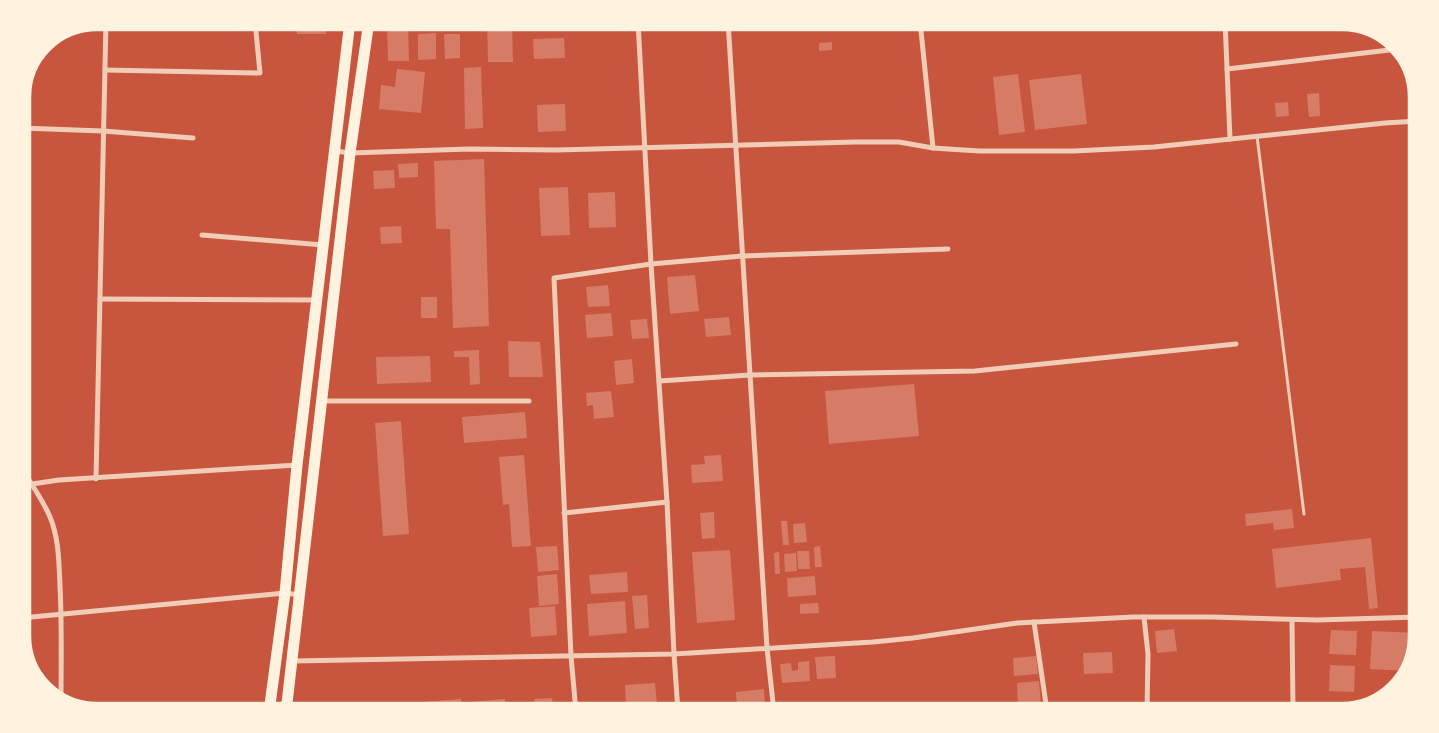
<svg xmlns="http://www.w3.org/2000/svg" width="1439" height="733" viewBox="0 0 1439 733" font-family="'Fira Sans',sans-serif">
  <rect width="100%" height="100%" fill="#c8553d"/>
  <!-- building -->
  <g fill="#d67c66">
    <polygon points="296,21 325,21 326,34 297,34"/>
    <polygon points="387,21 408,21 409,61 388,61"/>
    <polygon points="487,21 512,21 513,62 488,62"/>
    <polygon points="436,33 436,59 418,60 418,34"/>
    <polygon points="444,34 460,34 460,58 445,59"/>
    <polygon points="564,38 565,58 534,59 533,39"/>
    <polygon points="832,42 832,50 819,51 819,43"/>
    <polygon points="481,67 483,128 465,129 464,68"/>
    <polygon points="397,69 425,72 421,113 379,109 381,85 395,87"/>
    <polygon points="1018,74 1025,132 999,135 993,77"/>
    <polygon points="1081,74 1087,124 1035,130 1029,80"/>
    <polygon points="1319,93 1320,116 1309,117 1307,94"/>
    <polygon points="1288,102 1289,116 1276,117 1275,103"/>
    <polygon points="565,104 566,131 538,132 537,105"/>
    <polygon points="484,159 489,326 453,328 450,229 436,229 434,161"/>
    <polygon points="418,163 418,177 399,178 398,164"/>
    <polygon points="394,170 395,188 374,189 373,171"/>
    <polygon points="568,187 570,235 541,236 539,188"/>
    <polygon points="615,192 616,227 589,228 588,193"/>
    <polygon points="401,226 402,243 381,244 380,227"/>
    <polygon points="695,275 699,311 670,314 667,277"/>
    <polygon points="608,285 610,306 588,307 586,287"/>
    <rect x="421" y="297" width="16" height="21"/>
    <polygon points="611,313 613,336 587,338 585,315"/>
    <polygon points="729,317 731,335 706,337 704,319"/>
    <polygon points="647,319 649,338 632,339 630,320"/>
    <polygon points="508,341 540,342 543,377 509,377"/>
    <polygon points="479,350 480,384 470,385 469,357 454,357 454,351"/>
    <polygon points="430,356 431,382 377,384 376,357"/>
    <polygon points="632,359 634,383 616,385 614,361"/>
    <polygon points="914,384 919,436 829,444 825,391"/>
    <polygon points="611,391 614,417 594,419 593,405 587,406 586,393"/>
    <polygon points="525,412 527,438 464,443 462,417"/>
    <polygon points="401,421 409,534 383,536 375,423"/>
    <polygon points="524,455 531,546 512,547 509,504 503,505 499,457"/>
    <polygon points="721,455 723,481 692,483 691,465 705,464 704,456"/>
    <polygon points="1292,509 1294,528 1274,530 1273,523 1246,526 1245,514"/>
    <polygon points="714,512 715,538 702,539 700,513"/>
    <polygon points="781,521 787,521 789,545 783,545"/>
    <polygon points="805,523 807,542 794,543 793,524"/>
    <polygon points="1371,538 1378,608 1369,609 1365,567 1340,569 1341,580 1276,588 1272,549"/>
    <polygon points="557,546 559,570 538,572 536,547"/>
    <polygon points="820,546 822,567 815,567 814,547"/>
    <polygon points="730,550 735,620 697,623 692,552"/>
    <polygon points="797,551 809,551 810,569 798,569"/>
    <polygon points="779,552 780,574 775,574 774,553"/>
    <polygon points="796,553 797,571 785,572 784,554"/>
    <polygon points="627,572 628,592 591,594 589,575"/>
    <polygon points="557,574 559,604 539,606 537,576"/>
    <polygon points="815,576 816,595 788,597 787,578"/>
    <polygon points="647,595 649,628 635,629 632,596"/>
    <polygon points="625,601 627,633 589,636 587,604"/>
    <polygon points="818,603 819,613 800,614 800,604"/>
    <polygon points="555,606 557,635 531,637 529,608"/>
    <polygon points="1174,629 1177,651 1157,653 1155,631"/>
    <polygon points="1331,630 1357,631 1356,655 1329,654"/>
    <polygon points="1372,631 1418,633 1409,671 1370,669"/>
    <polygon points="1112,652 1113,673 1084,674 1083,653"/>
    <polygon points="835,656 836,678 817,679 815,657"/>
    <polygon points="1036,656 1038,674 1014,676 1013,658"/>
    <polygon points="809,661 810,681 782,683 780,664 791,663 792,671 798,670 798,662"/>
    <polygon points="1330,665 1355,666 1354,692 1329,691"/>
    <polygon points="1039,681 1041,705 1018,707 1017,683"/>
    <polygon points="655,683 657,703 626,705 625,685"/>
    <polygon points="764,689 765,708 737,710 736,692"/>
    <polygon points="552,698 554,712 535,712 534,699"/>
    <polygon points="461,699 462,712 425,712 424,702"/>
    <polygon points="505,699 506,712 469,712 469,702"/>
  </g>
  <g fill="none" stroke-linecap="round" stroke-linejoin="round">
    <!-- service -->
    <polyline stroke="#f1ccb7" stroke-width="3" points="1257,136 1304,514"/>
    <!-- minor -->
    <g stroke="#f1ccb7" stroke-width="5">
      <polyline points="638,21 651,264 667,502 674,654 678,712"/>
      <polyline points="728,21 767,648 774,712"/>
      <polyline points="920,21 933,148"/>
      <polyline points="1225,21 1230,139"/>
      <polyline points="1227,69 1398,49"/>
      <polyline points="105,70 260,73 255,21"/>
      <polyline points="21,128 103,131 193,138"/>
      <polyline points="336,151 350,153 469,149 557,150 855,142 899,142 933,148 979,151 1074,151 1154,147 1385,123 1418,121"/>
      <polyline points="202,235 323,245"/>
      <polyline points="100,299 316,300"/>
      <polyline points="659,381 750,375 975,371 1236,344"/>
      <polyline points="322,401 529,401"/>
      <path d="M21,467c10,17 22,33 29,50 9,21 9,47 10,69 2,39 1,77 1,116"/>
      <polyline points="96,479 106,21"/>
      <polyline points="32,484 59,480 297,465"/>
      <polyline points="564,513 667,502"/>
      <polyline points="1144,617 1148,654 1147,712"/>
      <polyline points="21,618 285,593 300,595"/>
      <polyline points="1292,620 1293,712"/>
      <polyline points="1034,622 1047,711"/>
      <polyline points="293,661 674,654 873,642 913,638 1017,623 1133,617 1212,617 1317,620 1418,617"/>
      <polyline points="1046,709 1356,708"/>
      <polyline points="576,712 571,656 554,278 651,264 742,256 948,249"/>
    </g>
    <!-- trunk -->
    <g stroke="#fff3e0" stroke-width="11">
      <polyline points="269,712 285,593 297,465 350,21"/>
      <polyline points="286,712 350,153 369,21"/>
    </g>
  </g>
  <!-- crop -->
  <path d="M0 0H1439V733H0ZM97 30H1342A67 67 0 0 1 1409 97V636A67 67 0 0 1 1342 703H97A67 67 0 0 1 30 636V97A67 67 0 0 1 97 30Z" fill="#fff3e0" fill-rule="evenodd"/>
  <path fill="none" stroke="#fff3e0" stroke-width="2.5" d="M97 30H1342A67 67 0 0 1 1409 97V636A67 67 0 0 1 1342 703H97A67 67 0 0 1 30 636V97A67 67 0 0 1 97 30Z"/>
</svg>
